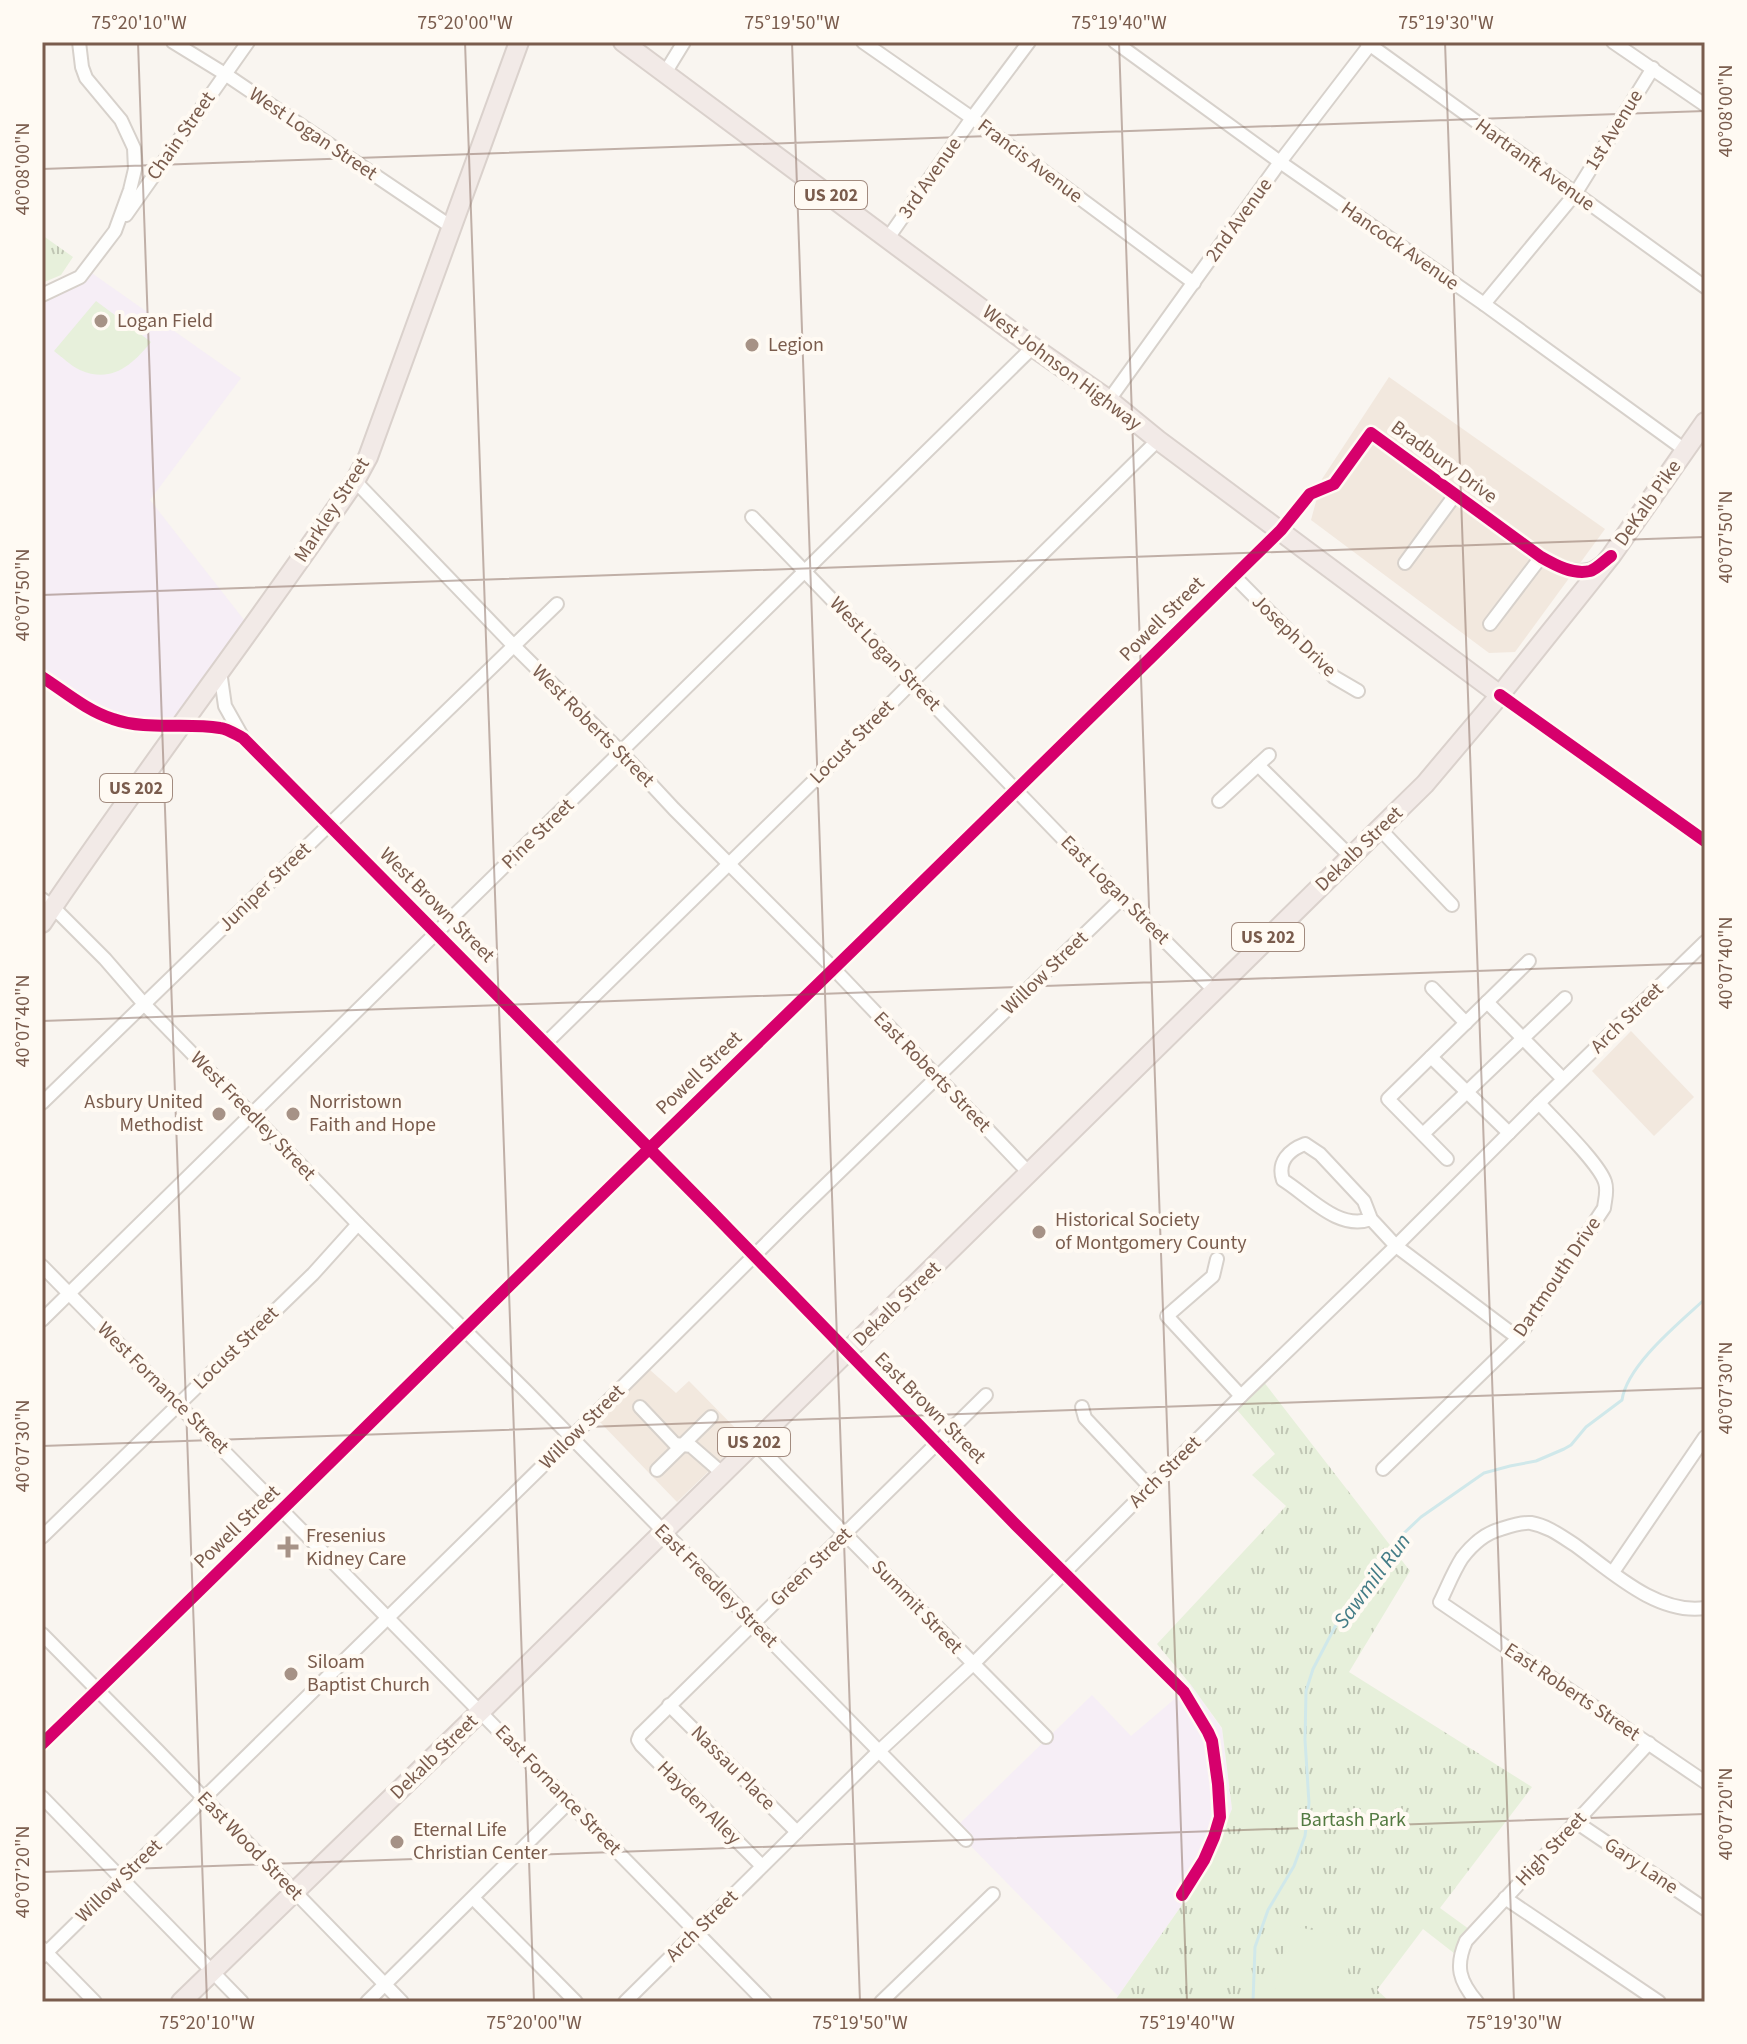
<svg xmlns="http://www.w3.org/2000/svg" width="1747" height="2044" viewBox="0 0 1747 2044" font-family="'Source Sans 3',sans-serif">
  <defs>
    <pattern id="park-tufts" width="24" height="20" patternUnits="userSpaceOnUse" patternTransform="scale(2)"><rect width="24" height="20" fill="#e7f0db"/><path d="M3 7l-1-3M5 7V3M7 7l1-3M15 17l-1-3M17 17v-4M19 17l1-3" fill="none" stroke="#c0c6b4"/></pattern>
  </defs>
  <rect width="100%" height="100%" fill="#f9f5f0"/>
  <!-- residential -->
  <g fill="#f2e8de">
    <polygon points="1389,377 1605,529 1515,652 1489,653 1311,520 1322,479"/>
    <polygon points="1631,1031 1694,1097 1654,1136 1592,1071"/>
    <polygon points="650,1370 676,1393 689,1381 744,1437 677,1502 599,1421"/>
  </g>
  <!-- education -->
  <g fill="#f6eef6">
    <polygon points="86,269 241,378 150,500 252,630 179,727 115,720 42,677 42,295"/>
    <polygon points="1191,1685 1222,1729 1232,1809 1205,1872 1118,1996 954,1829 1092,1695 1131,1736"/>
  </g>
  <!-- park -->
  <g fill="url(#park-tufts)">
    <polygon points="42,235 73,257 61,275 42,283"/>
    <polygon points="1260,1377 1410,1571 1349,1672 1532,1787 1440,1908 1473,1932 1459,1957 1423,1929 1377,1990 1390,2002 1114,2002 1205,1872 1232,1809 1222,1728 1191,1685 1157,1644 1286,1506 1252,1475 1275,1454 1232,1404"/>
  </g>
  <!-- pitch -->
  <g fill="#e7f0db">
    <path d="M96,301l55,41c-19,23 -39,42 -71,28 -9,-4 -18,-13 -26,-19z"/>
    <polygon points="1289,1925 1355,1939 1341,2002 1272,2002"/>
  </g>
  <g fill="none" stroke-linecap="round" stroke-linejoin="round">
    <!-- stream -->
    <path stroke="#d0e8ea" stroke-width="3" d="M1253,2002l2,-55 13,-37 26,-44 11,-30 4,-33 -4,-63 1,-49 7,-22 25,-48 24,-33 18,-20 22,-33 19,-18 63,-44 26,-7 26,-5 28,-12 7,-4 15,-18 36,-27c5,-35 57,-77 83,-101"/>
    <!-- minor casing -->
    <g stroke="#d7d1cb" stroke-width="16">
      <g id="minor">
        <polyline points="173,42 225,74 453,228"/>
        <polyline points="863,42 972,118 1194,283"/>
        <polyline points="1115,42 1280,162 1484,304 1685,450"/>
        <polyline points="1366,42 1705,287"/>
        <polyline points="1613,42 1705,105"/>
        <polyline points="665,73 684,42"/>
        <polyline points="126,215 248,42"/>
        <polyline points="888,238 972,118 1029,42"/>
        <polyline points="42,295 80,277 115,231 130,190 135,169 134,148 121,120 86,78 82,67 79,42"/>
        <polyline points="1484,304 1575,194 1653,68"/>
        <polyline points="1109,400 1280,162 1372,42"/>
        <polyline points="355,481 513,645 621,752 674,809 834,969 1030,1174"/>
        <polyline points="752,517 1068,844 1214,990"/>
        <polyline points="1405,563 1455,495"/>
        <polyline points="1234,576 1334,677 1358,691"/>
        <polyline points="1490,624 1541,557"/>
        <polyline points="220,671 225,706 243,738"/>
        <path d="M42,677c22,14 45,34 71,42 34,12 72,3 107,9 8,1 15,6 23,10l468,473 305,314 168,167 24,40 4,9 6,43 2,33 -6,20 -10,23 -22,35"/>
        <polyline points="1500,695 1705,841"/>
        <polyline points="1258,765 1350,856"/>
        <polyline points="1219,801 1269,755"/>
        <polyline points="1379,828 1452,905"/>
        <polyline points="42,899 53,907 105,959 144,1004 358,1224 526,1391 966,1840"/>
        <polyline points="1432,988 1466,1023"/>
        <polyline points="1487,1002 1563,1079"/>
        <polyline points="545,1044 826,769 912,682 1158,440"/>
        <polyline points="1431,1057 1509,1133"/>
        <polyline points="42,1103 557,604"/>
        <polyline points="1423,1134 1565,998"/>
        <polyline points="1447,1159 1388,1099 1529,961"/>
        <path d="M1371,1219c-33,12 -62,-23 -88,-39 -6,-18 6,-30 22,-36l15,10 44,47 7,18 25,27 122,92"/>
        <polyline points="1217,1259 1213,1276 1167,1316 1241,1396"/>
        <polyline points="42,1266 765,2002"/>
        <polyline points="42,1320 1033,347"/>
        <polyline points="640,1407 675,1444 691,1446 722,1473"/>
        <polyline points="1082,1407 1085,1418 1150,1487"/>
        <polyline points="754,1442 1046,1737"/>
        <path d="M1383,1469l135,-131 86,-130c1,-9 4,-17 1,-26 -6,-19 -51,-62 -66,-79"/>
        <polyline points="657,1470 711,1417"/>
        <polyline points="42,1537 313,1274 358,1224"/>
        <polyline points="1613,1572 1705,1437"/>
        <path d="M1705,1608c-48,7 -94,-37 -130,-63 -14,-9 -27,-19 -44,-22 -10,-1 -21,3 -30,6 -16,4 -29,16 -39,29 -9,14 -15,30 -22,44l265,180"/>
        <polyline points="42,1634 157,1750 402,2002"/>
        <polyline points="669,1705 797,1832"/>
        <path d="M42,1744c205,-198 406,-399 610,-598 210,-205 420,-409 629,-616l29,-36 24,-10 37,-51 170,124c17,10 41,22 59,7"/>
        <polyline points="42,1797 242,2002"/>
        <polyline points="1576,1822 1705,1909"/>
        <polyline points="762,1866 641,1745 638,1740 640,1735 986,1395"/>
        <polyline points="473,1898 576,2002"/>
        <polyline points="1505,1898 1659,2002"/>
        <polyline points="42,1948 95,2002"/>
        <polyline points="42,1957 571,1438 799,1211 1122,898"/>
        <polyline points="367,2002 568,1803"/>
        <polyline points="625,2002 878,1752 973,1664 1241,1396 1396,1246 1539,1103 1705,942"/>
        <polyline points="881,2002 993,1894"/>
        <path d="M1477,2002c-18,-21 -22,-36 -11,-61l183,-198"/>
      </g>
    </g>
    <!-- highway casing -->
    <g stroke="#dad1cc" stroke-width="22">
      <g id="highway">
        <polyline points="623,42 1033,347 1109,400 1158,440 1500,695"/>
        <path d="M42,923c101,-150 211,-293 313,-442l13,-24 151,-415"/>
        <polyline points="181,2002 481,1711 1425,784 1500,695 1611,556 1705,422"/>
      </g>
    </g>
    <!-- minor -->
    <use href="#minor" stroke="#fefefd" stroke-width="12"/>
    <!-- highway -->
    <use href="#highway" stroke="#f2eae7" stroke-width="18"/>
    <!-- cycleway casing -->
    <g stroke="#fffaf3" stroke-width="17">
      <g id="cycleway">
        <path d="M42,677c22,14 45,34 71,42 34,12 72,3 107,9 8,1 15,6 23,10l468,473 305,314 168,167 24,40 4,9 6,43 2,33 -6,20 -10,23 -22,35"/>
        <polyline points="1500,695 1705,841"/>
        <path d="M42,1744c205,-198 406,-399 610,-598 210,-205 420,-409 629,-616l29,-36 24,-10 37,-51 170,124c14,8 32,18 49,14 7,-2 14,-10 21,-15"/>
      </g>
    </g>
    <!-- cycleway -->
    <use href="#cycleway" stroke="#d6006c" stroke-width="12"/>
  </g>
  <!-- ticks -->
  <path fill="none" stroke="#7a5c4d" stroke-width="2" stroke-opacity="0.45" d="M138,42l69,1960M465,42l69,1960M792,42l68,1960M1119,42l68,1960M1445,42l69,1960M42,169l1663,-58M42,595l1663,-58M42,1021l1663,-58M42,1446l1663,-58M42,1872l1663,-58"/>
  <!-- markers -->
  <g fill="#a69286" stroke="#fffaf3" stroke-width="3">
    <circle cx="101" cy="321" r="8"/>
    <circle cx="752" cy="345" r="8"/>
    <circle cx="219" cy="1114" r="8"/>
    <circle cx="293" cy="1114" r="8"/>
    <circle cx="1039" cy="1232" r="8"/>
    <path d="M284 1535h8v8h8v8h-8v8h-8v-8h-8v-8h8z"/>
    <circle cx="291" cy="1674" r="8"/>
    <circle cx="397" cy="1842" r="8"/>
  </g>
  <g text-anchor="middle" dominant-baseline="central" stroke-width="8" stroke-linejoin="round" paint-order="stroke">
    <!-- shield labels -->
    <g fill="#fffaf3" stroke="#a28b7f" stroke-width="2">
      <rect x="795" y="181" width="72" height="28" rx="6"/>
      <rect x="100" y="774" width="72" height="28" rx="6"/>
      <rect x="1232" y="923" width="72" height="28" rx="6"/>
      <rect x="718" y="1428" width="72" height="28" rx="6"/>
    </g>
    <g font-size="18" font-weight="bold" fill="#7a5c4d">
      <text x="831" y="195">US 202</text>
      <text x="136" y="788">US 202</text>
      <text x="1268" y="937">US 202</text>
      <text x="754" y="1442">US 202</text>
    </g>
    <!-- street labels -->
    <g font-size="20" fill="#7a5c4d" stroke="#fffaf3">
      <text transform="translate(1614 130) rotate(-58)">1st Avenue</text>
      <text transform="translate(313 134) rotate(34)">West Logan Street</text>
      <text transform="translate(181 136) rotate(-55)">Chain Street</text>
      <text transform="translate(1030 161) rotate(37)">Francis Avenue</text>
      <text transform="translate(1535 165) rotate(36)">Hartranft Avenue</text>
      <text transform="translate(930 178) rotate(-55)">3rd Avenue</text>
      <text transform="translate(1239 220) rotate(-54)">2nd Avenue</text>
      <text transform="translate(1400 246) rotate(35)">Hancock Avenue</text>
      <text transform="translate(1062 368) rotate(37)">West Johnson Highway</text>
      <text transform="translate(1444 462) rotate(36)">Bradbury Drive</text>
      <text transform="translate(1648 503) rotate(-55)">DeKalb Pike</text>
      <text transform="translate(332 510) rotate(-57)">Markley Street</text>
      <text transform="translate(1162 619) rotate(-45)">Powell Street</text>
      <text transform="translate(1294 636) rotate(44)">Joseph Drive</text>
      <text transform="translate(885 654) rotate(46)">West Logan Street</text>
      <text transform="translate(593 726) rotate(45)">West Roberts Street</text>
      <text transform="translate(852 742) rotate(-45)">Locust Street</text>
      <text transform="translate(538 834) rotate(-44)">Pine Street</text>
      <text transform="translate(1359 849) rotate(-44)">Dekalb Street</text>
      <text transform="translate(265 887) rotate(-44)">Juniper Street</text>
      <text transform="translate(1115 890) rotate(45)">East Logan Street</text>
      <text transform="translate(437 905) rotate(45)">West Brown Street</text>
      <text transform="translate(1045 973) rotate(-44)">Willow Street</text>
      <text transform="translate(1627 1018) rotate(-44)">Arch Street</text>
      <text transform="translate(932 1072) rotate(46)">East Roberts Street</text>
      <text transform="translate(699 1073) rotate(-44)">Powell Street</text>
      <text transform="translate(253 1116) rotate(46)">West Freedley Street</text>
      <text transform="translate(1557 1277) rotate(-56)">Dartmouth Drive</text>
      <text transform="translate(897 1304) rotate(-44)">Dekalb Street</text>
      <text transform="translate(236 1348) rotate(-44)">Locust Street</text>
      <text transform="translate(163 1388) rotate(45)">West Fornance Street</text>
      <text transform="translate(930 1408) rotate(45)">East Brown Street</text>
      <text transform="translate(582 1427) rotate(-45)">Willow Street</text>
      <text transform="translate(1165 1472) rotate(-45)">Arch Street</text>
      <text transform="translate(237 1527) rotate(-44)">Powell Street</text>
      <text transform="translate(811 1567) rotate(-44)">Green Street</text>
      <text transform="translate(716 1586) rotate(45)">East Freedley Street</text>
      <text transform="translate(917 1607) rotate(46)">Summit Street</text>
      <text transform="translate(1572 1692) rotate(34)">East Roberts Street</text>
      <text transform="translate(434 1757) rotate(-44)">Dekalb Street</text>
      <text transform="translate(733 1768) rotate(45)">Nassau Place</text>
      <text transform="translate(558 1790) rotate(46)">East Fornance Street</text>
      <text transform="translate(699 1803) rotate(45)">Hayden Alley</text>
      <text transform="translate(250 1846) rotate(46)">East Wood Street</text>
      <text transform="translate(1551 1849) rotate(-47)">High Street</text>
      <text transform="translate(1641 1866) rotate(34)">Gary Lane</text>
      <text transform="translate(119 1881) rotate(-44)">Willow Street</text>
      <text transform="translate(702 1926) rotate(-45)">Arch Street</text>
    </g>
    <!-- poi labels -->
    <g font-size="20" fill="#7a5c4d" stroke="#fffaf3" text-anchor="start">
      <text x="117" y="321">Logan Field</text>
      <text x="768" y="345">Legion</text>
      <text x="203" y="1102" text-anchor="end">Asbury United<tspan x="203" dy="23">Methodist</tspan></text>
      <text x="309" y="1102">Norristown<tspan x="309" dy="23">Faith and Hope</tspan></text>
      <text x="1055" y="1220">Historical Society<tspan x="1055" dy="23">of Montgomery County</tspan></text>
      <text x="306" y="1536">Fresenius<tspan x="306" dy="23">Kidney Care</tspan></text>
      <text x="307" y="1662">Siloam<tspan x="307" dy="23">Baptist Church</tspan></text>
      <text x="413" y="1830">Eternal Life<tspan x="413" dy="23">Christian Center</tspan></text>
    </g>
    <!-- park labels -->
    <g font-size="20" fill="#537a41" stroke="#fffaf3">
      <text x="1353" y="1820">Bartash Park</text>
    </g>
    <!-- water labels -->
    <g font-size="22" font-style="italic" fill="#437c86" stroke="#fffaf3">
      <text transform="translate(1372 1581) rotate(-53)">Sawmill Run</text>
    </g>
  </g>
  <!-- border -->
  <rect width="1747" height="2044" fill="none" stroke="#fffaf3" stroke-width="88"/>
  <rect x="44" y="44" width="1659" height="1956" fill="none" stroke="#7a5c4d" stroke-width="3"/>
  <g font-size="20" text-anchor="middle" fill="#7a5c4d">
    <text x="139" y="29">75°20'10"W</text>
    <text x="465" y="29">75°20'00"W</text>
    <text x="792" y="29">75°19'50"W</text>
    <text x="1119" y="29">75°19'40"W</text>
    <text x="1446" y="29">75°19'30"W</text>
    <text transform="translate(1725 111) rotate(-90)" y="7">40°08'00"N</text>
    <text transform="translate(22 169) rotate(-90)" y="7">40°08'00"N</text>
    <text transform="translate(1725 537) rotate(-90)" y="7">40°07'50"N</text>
    <text transform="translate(22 595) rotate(-90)" y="7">40°07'50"N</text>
    <text transform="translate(1725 963) rotate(-90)" y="7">40°07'40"N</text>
    <text transform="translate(22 1021) rotate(-90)" y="7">40°07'40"N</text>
    <text transform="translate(1725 1388) rotate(-90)" y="7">40°07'30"N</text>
    <text transform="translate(22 1446) rotate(-90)" y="7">40°07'30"N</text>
    <text transform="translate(1725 1814) rotate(-90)" y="7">40°07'20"N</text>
    <text transform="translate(22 1872) rotate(-90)" y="7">40°07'20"N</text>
    <text x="207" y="2029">75°20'10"W</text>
    <text x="534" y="2029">75°20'00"W</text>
    <text x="860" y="2029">75°19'50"W</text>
    <text x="1187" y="2029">75°19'40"W</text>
    <text x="1514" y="2029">75°19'30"W</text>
  </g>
</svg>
